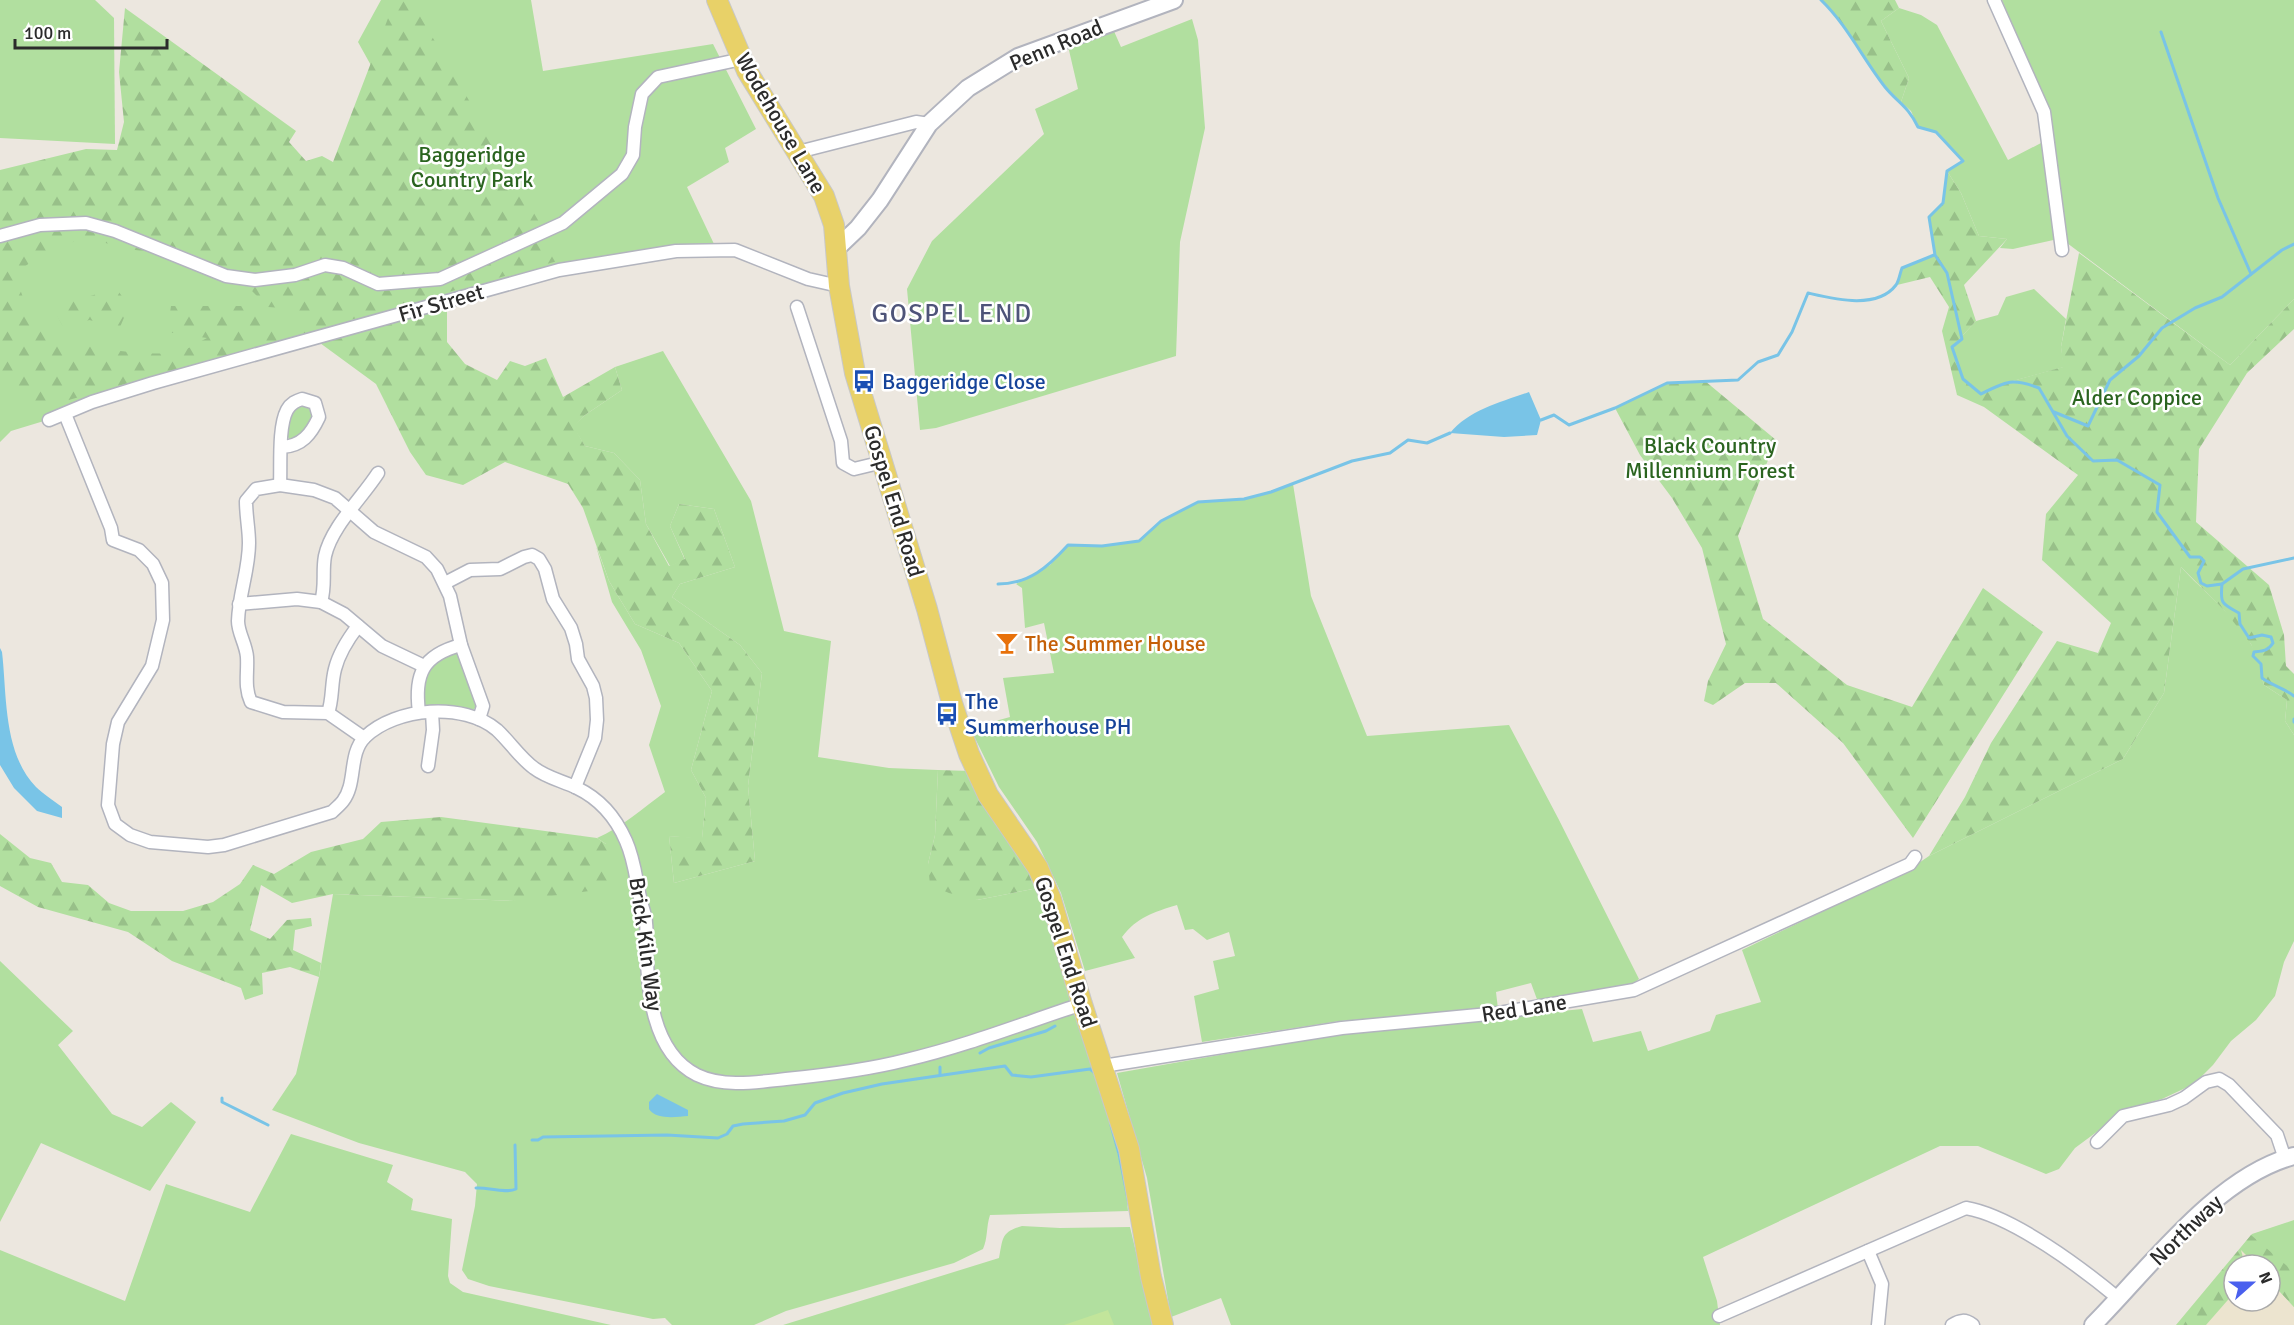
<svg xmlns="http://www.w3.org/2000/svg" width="2294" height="1325" viewBox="0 0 2294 1325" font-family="Signika,sans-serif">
  <defs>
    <pattern id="forest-firs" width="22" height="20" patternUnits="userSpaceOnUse" patternTransform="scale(1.5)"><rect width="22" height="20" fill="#b1df9f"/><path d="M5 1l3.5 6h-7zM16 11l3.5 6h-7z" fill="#98c089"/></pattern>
  </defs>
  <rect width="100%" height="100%" fill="#ece7df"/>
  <!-- education -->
  <polygon fill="#ece4cf" points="2241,1248 2256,1265 2234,1265 2234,1301 2270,1301 2270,1281 2294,1307 2294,1325 2176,1325"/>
  <!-- grass -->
  <g fill="#b1df9f">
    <polygon points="0,0 95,0 114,18 115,144 0,138"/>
    <polygon points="381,0 531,0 543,71 713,44 756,129 725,148 729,162 687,187 714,244 557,265 11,431 0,442 0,182 338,210 373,69 358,42"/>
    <polygon points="2002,0 2294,0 2294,299 2230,365 2067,243 2049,115"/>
    <polygon points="1899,8 1921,15 1937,25 2008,160 2041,143 2058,239 2013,249 2000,248 2007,239 1979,236 1961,193 1947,171 1963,161 1936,132 1918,127 1911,111 1901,102 1909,78 1881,21"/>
    <polygon points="1192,19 1198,40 1205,128 1180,242 1176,356 936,428 920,430 907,289 932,241 1044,134 1035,109 1078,89 1068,46 1113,29 1121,47"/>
    <polygon points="2034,289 2066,319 2061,347 2064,367 1998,385 1981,394 1963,379 1952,347 1976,321 1998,315 2006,297"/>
    <path d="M663,351l88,150 33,130 47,10 -13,116 71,11 49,2 -3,65 -7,29 49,36 61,-12c20,79 50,155 71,233 8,30 17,59 19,90l-138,4c-4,12 -2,23 -7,34l-29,14 -168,48 -32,14h-82l-7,-7 -12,1 -164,-33 -21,-7 -6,-9 13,-64 2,-22 -12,-12 -106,-29 -87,-33 24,-36 23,-97 14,-83 181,7 92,-57 -9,-6c24,-10 46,-30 68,-46l-16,-47 12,-39 -20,-56 -29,-48 -16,-56 13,35 26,43 44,19 33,48 -21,79 15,28 -4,41 -33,-3 5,47 81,-22 -7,-75 14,-113 -22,-28 -68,-48 8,-13 55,-17 -21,-58 -35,-5 -9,22 15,34 -15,6 -24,-42 -6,-44 -26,-27 -29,-7 -12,-19 12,-12 37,-25 -7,-23z"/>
    <polygon points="304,405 310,407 314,418 298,440 291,442 286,434 288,421 295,408"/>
    <path d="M1293,484l18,112 56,140 142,-11 49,93 81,161 -9,7 -92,16 -7,-19 -35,9 2,17 -158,12 -138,21 -8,-46 25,-7 -6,-28 22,-5 -6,-24 -22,8 -14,-11 -8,1 -8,-25c-23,7 -40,12 -55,32l13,21 -50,13 -24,-78 -24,-51 -38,-55 -29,-59 40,-11 -7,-39 51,-5 -10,-50 -19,5 -3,-40 -6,-4 34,-19 18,-20 34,1 37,-5 22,-20 37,-19 46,-3z"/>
    <path d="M2181,567c20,23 58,51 71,79 6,12 8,27 12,39l23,15 -2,21 9,14v206l-10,21 -9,34 -19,24 -25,21 -18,24 -19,19 -32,15 -33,9 -54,40 -16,21 -13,5 -68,-28h-38l-237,111 14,44 3,24h-489l-10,-27 -50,19 -24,-139 -30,-105 228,-40 237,-24 11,33 48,-11 7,20 62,-20 6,-16 45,-13 -19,-52 165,-79 22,-15 194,-97 41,-66z"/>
    <path d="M453,653l4,1 5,5 15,43 -1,5 -4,4 -43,-4 -5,-2c-5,-26 5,-42 29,-52z"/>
    <polygon points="0,961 73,1031 58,1045 112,1114 142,1127 171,1102 196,1122 150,1191 41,1143 0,1222"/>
    <polygon points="291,1134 393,1165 387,1182 413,1199 411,1210 452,1219 448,1276 450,1283 463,1292 611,1325 0,1325 0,1250 125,1301 166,1184 250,1212"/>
    <polygon points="2294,1220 2294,1307 2270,1281 2270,1265 2256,1265 2241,1248 2252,1234"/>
    <path d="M1022,1226l38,2 70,-1 15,63 11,35h-373l216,-67c4,-20 2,-26 23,-32z"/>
  </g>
  <!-- forest -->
  <g fill="url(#forest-firs)" fill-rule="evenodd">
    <path d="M395,0h16l150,260 -524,149 -37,-23v-216l86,-21 31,1 7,-28 -5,-50 6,-64 171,123 -7,11 17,19 16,-5 11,6zM84,238l150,35 34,34 28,2 15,16 -46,3 -14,-22h-80l-4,26 40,6c-10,5 -21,13 -31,14 -37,6 -85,-7 -123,-11l-9,-20 -16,-9 -8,-23 4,-22 20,-14z"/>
    <path d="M1821,0h74l4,8 -18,13 28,57 -8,24c-33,-30 -49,-71 -80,-102z"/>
    <polygon points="1947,171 1961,193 1979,236 2007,239 1964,285 1976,321 1952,347 1963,379 1981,394 1998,385 2063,367 2061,347 2079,253 2230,365 2294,299 2294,329 2247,373 2199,449 2196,522 2269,585 2284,635 2286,666 2294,674 2294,735 2285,721 2287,700 2264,685 2251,644 2224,610 2181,567 2164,693 2123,759 1929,856 1965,797 1991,743 2057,641 2098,653 2111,623 2042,560 2046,514 2078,475 1984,407 1957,395 1942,331 1949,307 1930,277 1897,285 1902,268 1935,255 1929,217 1943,203"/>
    <polygon points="116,288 129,306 120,327 89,320 66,332 53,308 66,297 87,297"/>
    <polygon points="440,306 447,307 447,342 465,364 497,380 510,361 525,366 546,358 563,397 615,367 622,390 585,415 574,427 585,446 614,453 640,480 646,524 669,566 685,559 670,526 679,504 714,509 735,567 680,584 672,597 740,645 762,673 748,786 755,861 674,883 669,836 702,838 706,798 691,770 712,691 679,643 635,624 609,581 583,508 568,484 505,462 463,485 426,475 410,452 376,384 320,343"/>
    <polygon points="1705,381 1776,440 1738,536 1763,619 1847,685 1912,707 1983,588 2043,632 1913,838 1843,743 1776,683 1745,683 1713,705 1704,701 1708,681 1726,644 1702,548 1672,498 1640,455 1615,408 1667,383"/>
    <polygon points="938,770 971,771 1038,888 977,900 949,893 930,885 928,864 935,835"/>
    <polygon points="441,817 597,838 606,844 614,875 612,888 514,901 333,894 292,903 261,885 250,930 270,939 287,920 311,918 312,926 295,930 293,950 321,963 319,977 290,967 262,973 263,994 245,1000 241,988 172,961 128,932 38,907 0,886 0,834 30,858 51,863 62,882 88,885 109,903 131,911 183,911 213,902 240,884 253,865 274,874 311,852 363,839 381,822"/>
    <polygon points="2251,1235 2294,1272 2294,1307 2270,1281 2270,1265 2256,1265 2241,1250 2245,1265 2234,1265 2234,1293 2206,1325 2176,1325"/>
  </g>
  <!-- pitch -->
  <polygon fill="#c2e59b" points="1108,1310 1114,1325 1064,1325"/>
  <!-- water -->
  <g fill="#79c4e7">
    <path d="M1529,392l12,28 -4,15 -33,2 -54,-4c19,-23 51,-31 79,-41z"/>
    <path d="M0,648l2,4c5,43 1,101 34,135 7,7 17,13 26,20v11l-25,-7 -23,-23 -14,-23z"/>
    <path d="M657,1094l31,16v6c-12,1 -32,4 -39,-7v-7z"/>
  </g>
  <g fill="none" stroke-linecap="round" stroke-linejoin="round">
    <!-- stream -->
    <g stroke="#79c4e7" stroke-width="3">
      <path d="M1821,0c26,25 42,59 64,87 13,16 23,19 33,40l18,5 27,29 -16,10 -4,32 -14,14 6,38 12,18 15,66 -10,8 11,32 18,15c26,-13 31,-16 58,-6l28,48 26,25 24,-1 43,25 -3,27 33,45h10l4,4 -6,12 3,10 6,3 15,-2c-2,20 0,20 17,29l1,11 9,14 13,-3 9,2 2,6c-5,8 -10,8 -19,9l-1,4 8,8 1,14c11,8 20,9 32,18"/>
      <polyline points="2161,32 2218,198 2251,274"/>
      <polyline points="2054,412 2088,426 2110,380 2139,356 2162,328 2195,308 2222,297 2282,250 2294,244"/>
      <path d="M1541,420l13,-5 15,10 46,-17 52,-25 71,-3 20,-18 20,-7 14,-23 16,-39c26,6 69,17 88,-8 3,-4 4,-12 6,-17l32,-13"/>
      <path d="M998,584c31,0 50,-17 70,-39l34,1 37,-5 22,-20 37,-19 46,-3 27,-7 81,-31 38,-8 18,-13 19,3 23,-10"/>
      <polyline points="2222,584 2243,569 2294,558"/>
      <polyline points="2294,719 2294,722"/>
      <polyline points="980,1053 989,1048 1046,1031 1055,1026"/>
      <polyline points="940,1067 940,1075"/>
      <polyline points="222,1098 222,1102 268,1125"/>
      <polyline points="1111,1125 1119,1154 1131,1214"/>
      <polyline points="532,1140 538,1140 543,1137 667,1135 718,1138 727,1134 733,1126 743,1124 784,1121 805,1115 815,1103 843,1093 882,1084 1005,1066 1012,1075 1031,1077 1090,1069 1095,1073"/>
      <path d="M476,1188c12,-1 29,6 40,1l-1,-44"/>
    </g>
    <!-- street casing -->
    <g stroke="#b2b4be" stroke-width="15">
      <g id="street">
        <polyline points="1994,0 2044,112 2062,250"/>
        <polyline points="798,152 916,122 929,124"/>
        <polyline points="0,236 40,225 86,223 115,231 226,276 255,280 295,275 325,265 343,268 378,284 440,279 563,223 622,174 633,155 635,127 642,94 658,77 742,59"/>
        <polyline points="797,307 841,441 843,463 854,469 883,462"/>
        <path d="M65,414l46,114 2,12 26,10 14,14 9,19 1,37 -11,46 -34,56 -5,22 -5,61 7,19 15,11 20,7 58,5 16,-2 108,-33c3,-3 8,-7 11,-11 14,-18 5,-47 22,-64 31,-30 99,-35 132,-7 13,12 23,28 37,38 13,10 29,13 43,20 23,11 39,30 49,53 9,20 10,40 15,61 2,7 5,14 5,21 1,7 0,14 0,21 2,45 5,108 51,131 27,13 61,7 89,4 40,-4 81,-9 120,-19 60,-14 118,-37 176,-56"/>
        <polyline points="49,420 92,402 153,383 559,270 676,251 735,250 808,279 839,286"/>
        <path d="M280,485c1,-20 -2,-58 7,-75 4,-7 9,-9 15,-11l13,4 4,14c-8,17 -17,29 -37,30"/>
        <polyline points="445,583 470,570 500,569 524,557 532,555 539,559 545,569 553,599 571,628 576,644 578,659 593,686 596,698 597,720 595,738 575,787"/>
        <path d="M321,602c5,-17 1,-30 4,-46 6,-29 37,-58 53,-83"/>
        <polyline points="239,604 297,599 321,602 344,614 382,646 424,666"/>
        <path d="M419,712c-5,-38 4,-57 42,-67"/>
        <path d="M328,713c5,-14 3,-29 7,-44 4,-16 13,-30 23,-43"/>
        <path d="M364,738l-36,-25 -45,-1 -32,-10c-7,-15 -3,-29 -4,-45 -1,-13 -9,-24 -9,-36 1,-28 11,-51 11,-78 0,-14 -3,-27 -3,-42l10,-12 24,-4 34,5 21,8 39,34 52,25 11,12 13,27 11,49 22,61 -4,13"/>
        <polyline points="428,766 433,730 432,712"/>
        <polyline points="1103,1066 1342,1028 1499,1013 1634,990 1910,864 1915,857"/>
        <polyline points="2097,1142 2123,1116 2169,1105 2184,1098 2206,1082 2219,1079 2229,1085 2277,1135 2285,1159"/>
        <polyline points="1868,1251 1882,1284 1878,1325"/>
        <path d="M1719,1316l247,-108c47,8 117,61 153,91"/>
        <path d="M1952,1325c8,-5 13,-6 21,0"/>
      </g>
    </g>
    <!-- secondary casing -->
    <g stroke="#b2b4be" stroke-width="20">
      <g id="secondary">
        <polyline points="836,249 858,228 880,200 929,124 968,88 1018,57 1174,0"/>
        <path d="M2093,1325c55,-55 123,-149 201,-169"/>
      </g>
    </g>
    <!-- primary casing -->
    <g stroke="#c8c8c8" stroke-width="22">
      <polyline id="primary" points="717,0 747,71 824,196 834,225 839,286 855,373 927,609 952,703 969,754 988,795 1038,868 1051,899 1082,1004 1129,1149 1151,1277 1163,1325"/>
    </g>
    <!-- street -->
    <use href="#street" stroke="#fff" stroke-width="12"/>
    <!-- secondary -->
    <use href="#secondary" stroke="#fff" stroke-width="16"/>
    <!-- primary -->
    <use href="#primary" stroke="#e8d168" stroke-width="20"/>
  </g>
  <!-- icons -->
  <defs>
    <g id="bus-bare" transform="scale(1.8)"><path d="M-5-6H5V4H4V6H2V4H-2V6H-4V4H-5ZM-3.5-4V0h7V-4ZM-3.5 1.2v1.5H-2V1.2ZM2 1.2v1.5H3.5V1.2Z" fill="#1a4fb4" stroke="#fff" stroke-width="2.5" paint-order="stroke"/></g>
    <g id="bar-bare" transform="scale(1.8)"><path d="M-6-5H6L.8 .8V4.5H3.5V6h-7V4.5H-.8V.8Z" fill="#e8710a" stroke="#fff" stroke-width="2.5" paint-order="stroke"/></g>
  </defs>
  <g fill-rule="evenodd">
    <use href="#bus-bare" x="864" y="381"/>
    <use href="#bar-bare" x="1007" y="643"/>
    <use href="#bus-bare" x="947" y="714"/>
  </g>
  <g text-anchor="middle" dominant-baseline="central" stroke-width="5" stroke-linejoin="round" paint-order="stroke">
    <!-- street labels -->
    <g font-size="22" fill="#2b2b2b" stroke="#fff">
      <text transform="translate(1056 45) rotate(-23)">Penn Road</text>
      <text transform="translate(781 123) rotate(60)">Wodehouse Lane</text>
      <text transform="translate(441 303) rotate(-16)">Fir Street</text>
      <text transform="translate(894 501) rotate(73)">Gospel End Road</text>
      <text transform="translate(646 944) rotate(82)">Brick Kiln Way</text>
      <text transform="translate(1066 952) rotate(72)">Gospel End Road</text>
      <text transform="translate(1524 1008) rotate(-9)">Red Lane</text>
      <text transform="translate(2186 1230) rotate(-44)">Northway</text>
    </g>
    <!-- park labels -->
    <g font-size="22" fill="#2a641f" stroke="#fff">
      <text x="472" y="154">Baggeridge<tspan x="472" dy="25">Country Park</tspan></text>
      <text x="2137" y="397">Alder Coppice</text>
      <text x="1710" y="445">Black Country<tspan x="1710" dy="25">Millennium Forest</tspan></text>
    </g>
    <!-- transit labels -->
    <g font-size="22" fill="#164399" stroke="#fff" text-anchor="start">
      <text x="882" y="381">Baggeridge Close</text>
      <text x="965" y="701">The<tspan x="965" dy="25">Summerhouse PH</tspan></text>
    </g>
    <!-- food labels -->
    <g font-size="22" fill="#c56008" stroke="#fff" text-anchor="start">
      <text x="1025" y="643">The Summer House</text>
    </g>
    <!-- quarter labels -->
    <g font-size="26" letter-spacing="1.5" fill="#4e5479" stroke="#fff">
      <text x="952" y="314">GOSPEL END</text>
    </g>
  </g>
  <!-- north arrow -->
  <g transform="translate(2252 1283) rotate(69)"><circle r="28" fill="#ffffff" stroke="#aaaaaa" stroke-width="1.5"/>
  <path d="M0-4.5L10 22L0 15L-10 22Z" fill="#4a60ee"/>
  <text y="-9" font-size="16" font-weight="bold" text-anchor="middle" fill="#2b2b2b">N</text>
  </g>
  <!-- scale -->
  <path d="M15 39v9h152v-9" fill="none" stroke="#2b2b2b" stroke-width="3"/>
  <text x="24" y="39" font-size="18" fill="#2b2b2b" stroke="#ffffff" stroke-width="4.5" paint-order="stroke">100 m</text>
</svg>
